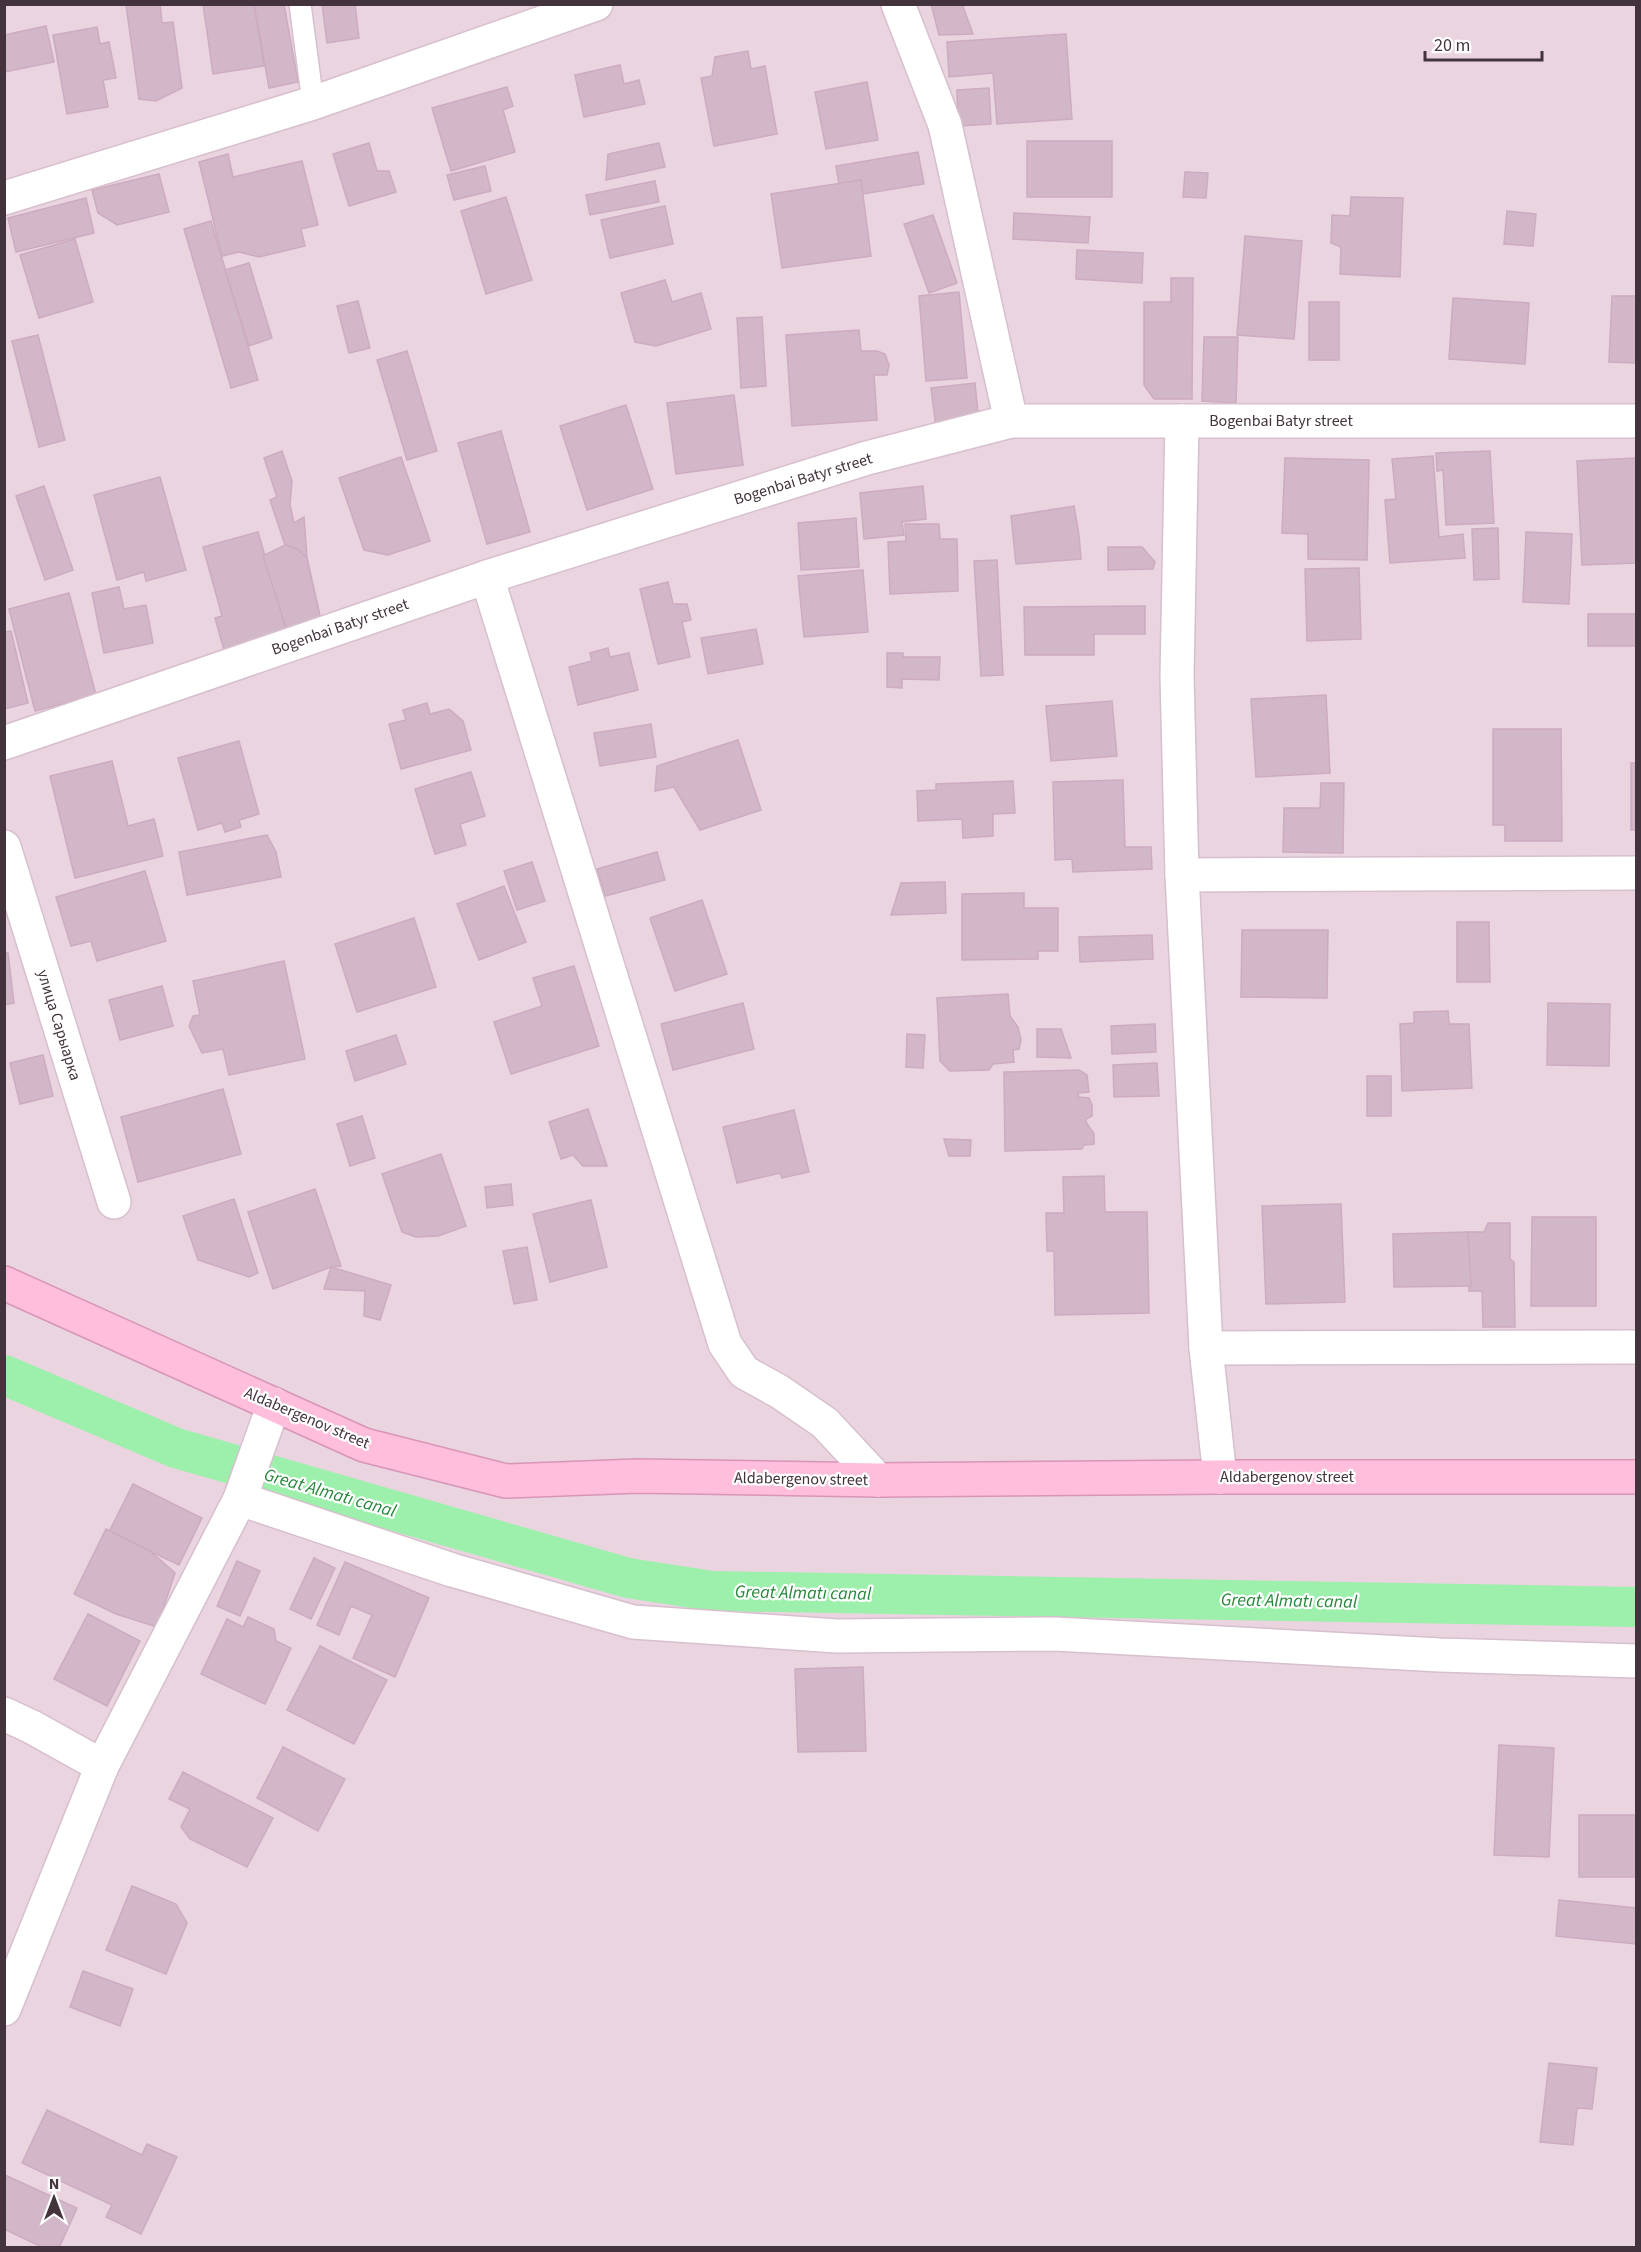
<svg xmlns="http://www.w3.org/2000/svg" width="1641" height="2252" viewBox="0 0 1641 2252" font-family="'Source Sans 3',sans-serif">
  <rect width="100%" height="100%" fill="#f1e2ea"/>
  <!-- residential -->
  <rect fill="#e9d4df" x="5" y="5" width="1631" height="2242"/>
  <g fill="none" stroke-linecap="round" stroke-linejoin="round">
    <!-- canal -->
    <polyline stroke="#9cf0ab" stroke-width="40" points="4,1375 176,1448 628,1578 712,1591 1636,1607"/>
  </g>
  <!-- building -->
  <g fill="#d2b7c8" stroke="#cdabc0" stroke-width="1.5">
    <polygon points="160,4 162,23 173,22 182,88 156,101 139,99 126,5"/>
    <polygon points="203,4 254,4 264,66 213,74"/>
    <polygon points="254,4 284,4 298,82 269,88"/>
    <polygon points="322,4 355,4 359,38 327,43"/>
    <polygon points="931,4 962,4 973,34 939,35"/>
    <polygon points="46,26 54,62 4,72 4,35"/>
    <polygon points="97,27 100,44 109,42 116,78 103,80 108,107 67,114 53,35"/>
    <polygon points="1066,34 1072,119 997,124 993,73 949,77 947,42"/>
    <polygon points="748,51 751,69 765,66 777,134 714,146 701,78 712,76 715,57"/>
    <polygon points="620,65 624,84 639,80 645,104 584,117 575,75"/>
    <polygon points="867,82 878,140 826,149 815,92"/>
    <polygon points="507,87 513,106 503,110 515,152 451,171 432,108"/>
    <polygon points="989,88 991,124 958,126 957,90"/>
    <rect x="1027" y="141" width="85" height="56"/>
    <polygon points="369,143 377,171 389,171 396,192 349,206 333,154"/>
    <polygon points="659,143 665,167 606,180 608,154"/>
    <polygon points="918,152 924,184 863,194 861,180 839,184 836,166"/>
    <polygon points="228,154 233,177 302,161 318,225 301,229 305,246 259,257 239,252 222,256 199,162"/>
    <polygon points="485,166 491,191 454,200 447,175"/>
    <polygon points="1185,172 1208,173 1206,198 1183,197"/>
    <polygon points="159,174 169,212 117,225 98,213 92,190"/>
    <polygon points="861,180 871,256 782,268 771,194"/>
    <polygon points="655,181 659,202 590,215 586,195"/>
    <polygon points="506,197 532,280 486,294 461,211"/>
    <polygon points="1351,197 1403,198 1400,277 1340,274 1341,247 1331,243 1332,215 1350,216"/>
    <polygon points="86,198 94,233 16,252 8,218"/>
    <polygon points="665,206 673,244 610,258 601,220"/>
    <polygon points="1507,211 1536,214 1533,246 1504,244"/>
    <polygon points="1014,213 1090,217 1088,243 1013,239"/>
    <polygon points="933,215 957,283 929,293 904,224"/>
    <polygon points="211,221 258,380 231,388 184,229"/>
    <polygon points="1245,236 1302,241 1294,339 1237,335"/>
    <polygon points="75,239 93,302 39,318 20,255"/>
    <polygon points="1077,250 1143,253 1142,283 1076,279"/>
    <polygon points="249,263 272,338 249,346 225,270"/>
    <polygon points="1171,278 1193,278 1192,399 1154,399 1144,385 1144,302 1171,302"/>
    <polygon points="665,280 672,302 701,293 711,329 656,346 635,342 621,293"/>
    <polygon points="959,292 967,378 926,381 919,296"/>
    <polygon points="1612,296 1636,296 1636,363 1609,362"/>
    <polygon points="1453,298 1529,303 1525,364 1449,359"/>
    <polygon points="358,301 370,348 349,353 337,306"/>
    <rect x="1309" y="302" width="30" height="58"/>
    <polygon points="762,317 766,386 741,388 737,318"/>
    <polygon points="859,330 861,351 877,351 885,354 889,365 887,375 874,375 877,420 792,426 786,335"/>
    <polygon points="38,335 65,440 39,447 12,341"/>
    <polygon points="1204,337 1238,337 1236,403 1202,401"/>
    <polygon points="407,351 437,451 407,460 377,360"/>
    <polygon points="975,383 979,423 936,428 931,388"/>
    <polygon points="734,395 743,465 676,474 667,403"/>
    <polygon points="626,405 653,489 587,510 560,426"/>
    <polygon points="501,431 530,532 487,544 458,443"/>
    <polygon points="282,451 292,481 290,505 294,523 304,517 307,558 297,549 285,545 270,500 277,497 264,458"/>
    <polygon points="1490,451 1494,523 1446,525 1443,470 1437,471 1436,453"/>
    <polygon points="1433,456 1439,537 1463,534 1465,558 1390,563 1385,500 1396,499 1392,459"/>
    <polygon points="401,457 430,541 388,555 364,550 339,478"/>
    <polygon points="1285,458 1369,460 1367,560 1308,559 1308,534 1282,533"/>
    <polygon points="1636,458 1636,563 1582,565 1577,461"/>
    <polygon points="160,477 186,570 146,581 144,572 117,580 94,495"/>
    <polygon points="44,486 73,570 45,580 16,496"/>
    <polygon points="923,486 926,519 902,522 904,535 864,539 860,493"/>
    <polygon points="1074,506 1079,535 1081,559 1016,564 1011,516"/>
    <polygon points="856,518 859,567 801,570 798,523"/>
    <polygon points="905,524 939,524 940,539 957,539 958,591 890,594 888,542 906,541"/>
    <polygon points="1498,528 1499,579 1474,580 1472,529"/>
    <polygon points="258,532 287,631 224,650 215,618 222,616 203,547"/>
    <polygon points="1526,532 1572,534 1569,604 1523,602"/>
    <polygon points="285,545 297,549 307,558 321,620 287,631 263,556"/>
    <polygon points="1108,547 1142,547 1155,562 1153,569 1108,570"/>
    <polygon points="997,560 1003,675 981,676 974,561"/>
    <polygon points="1359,568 1361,639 1307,641 1305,569"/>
    <polygon points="863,570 868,632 804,637 798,576"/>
    <polygon points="668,582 673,604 687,604 691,620 682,622 690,657 658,664 640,589"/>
    <polygon points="119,587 124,609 146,605 153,643 104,653 92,593"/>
    <polygon points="69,593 96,695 35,711 9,609"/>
    <polygon points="1145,606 1145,634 1094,634 1094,655 1025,655 1024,607"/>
    <rect x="1588" y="614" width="48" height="32"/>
    <polygon points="756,629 763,664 708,674 701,638"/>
    <polygon points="11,631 28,703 4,709 4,632"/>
    <polygon points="608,648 610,657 629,653 638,690 578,705 569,667 592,661 590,653"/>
    <polygon points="887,653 903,653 903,657 940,657 939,680 902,679 902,688 887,687"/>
    <polygon points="1326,695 1330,773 1256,777 1251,699"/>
    <polygon points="1112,701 1117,756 1051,761 1046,706"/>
    <polygon points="427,703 430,714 449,709 463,721 471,750 401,769 389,724 406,720 403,710"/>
    <polygon points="651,724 656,757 600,766 594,733"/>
    <polygon points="1493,729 1561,729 1562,841 1505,841 1505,825 1493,825"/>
    <polygon points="738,740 761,810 700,830 674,787 655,791 657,766"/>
    <polygon points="239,741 259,814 239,820 241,827 225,832 222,823 198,830 178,758"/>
    <polygon points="112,761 128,826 154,819 163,856 75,878 50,776"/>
    <rect x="1631" y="763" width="5" height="67"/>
    <polygon points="471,772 485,816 460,824 466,845 435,854 415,789"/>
    <polygon points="1123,780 1125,847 1151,847 1152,869 1073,872 1072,859 1055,860 1053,782"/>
    <polygon points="1013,781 1015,813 993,814 993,836 963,838 962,819 918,821 917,791 936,790 936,784"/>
    <polygon points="1321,783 1344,783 1343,853 1283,852 1284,808 1320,808"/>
    <polygon points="267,835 276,852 281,877 187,895 179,852"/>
    <polygon points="657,852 665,880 605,896 597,869"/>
    <polygon points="532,862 545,901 517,910 504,871"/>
    <polygon points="145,871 166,941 97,961 91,941 71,946 56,897"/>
    <polygon points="945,882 946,913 891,915 901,883"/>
    <polygon points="504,886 526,942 479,960 457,904"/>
    <polygon points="1024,893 1024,908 1058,908 1058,951 1038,951 1038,959 962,960 962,894"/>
    <polygon points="702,900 727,974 675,991 650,918"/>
    <polygon points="414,918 436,987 357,1012 335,944"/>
    <polygon points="1457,922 1489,922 1490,982 1457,982"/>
    <polygon points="1242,930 1328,930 1327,998 1241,997"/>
    <polygon points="1152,935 1153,959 1080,962 1079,937"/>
    <polygon points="4,953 8,953 14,1003 4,1005"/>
    <polygon points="284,961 305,1059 229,1075 223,1049 202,1053 189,1026 193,1016 200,1015 193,981"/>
    <polygon points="574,966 599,1046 511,1074 494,1022 542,1006 533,978"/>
    <polygon points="162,986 173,1026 120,1040 109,1000"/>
    <polygon points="1008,994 1010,1016 1018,1027 1021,1040 1019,1049 1013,1050 1014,1062 993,1064 989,1070 950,1071 940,1061 937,998"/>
    <polygon points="743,1003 754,1049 673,1070 661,1024"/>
    <polygon points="1548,1003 1610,1004 1609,1066 1547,1065"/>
    <polygon points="1448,1011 1449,1024 1469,1024 1472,1088 1402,1091 1400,1024 1414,1023 1414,1012"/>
    <polygon points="1155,1024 1156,1052 1112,1054 1111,1026"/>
    <polygon points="1037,1029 1061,1029 1071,1058 1037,1057"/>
    <polygon points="907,1034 925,1035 923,1068 906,1067"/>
    <polygon points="396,1035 406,1064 355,1081 346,1051"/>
    <polygon points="43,1055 53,1096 20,1104 10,1063"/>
    <polygon points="1157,1063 1159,1096 1114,1097 1113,1065"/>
    <polygon points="1079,1070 1087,1075 1089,1092 1078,1093 1079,1097 1089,1098 1092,1105 1092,1116 1086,1119 1086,1122 1094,1134 1094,1144 1084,1145 1082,1149 1005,1151 1004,1072"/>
    <rect x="1367" y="1076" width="24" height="40"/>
    <polygon points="223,1089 241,1154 138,1182 121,1117"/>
    <polygon points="588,1109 607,1166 583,1166 573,1155 561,1159 549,1122"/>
    <polygon points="794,1110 809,1172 782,1178 780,1173 737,1183 723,1127"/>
    <polygon points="362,1116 375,1158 350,1166 337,1124"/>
    <polygon points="944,1139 971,1140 970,1156 949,1156"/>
    <polygon points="441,1154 466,1226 438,1236 416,1237 402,1232 382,1174"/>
    <polygon points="1104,1176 1105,1212 1147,1212 1149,1313 1055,1315 1054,1251 1047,1251 1046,1213 1064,1213 1063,1177"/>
    <polygon points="511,1184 513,1205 487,1208 485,1187"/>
    <polygon points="315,1189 341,1266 331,1267 273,1289 248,1212"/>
    <polygon points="234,1199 258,1273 249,1277 198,1260 183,1216"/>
    <polygon points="591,1200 607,1267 550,1282 533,1214"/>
    <polygon points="1341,1204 1345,1302 1266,1304 1262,1206"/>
    <polygon points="1532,1217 1596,1217 1596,1306 1531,1306"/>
    <polygon points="1488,1223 1510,1223 1510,1259 1514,1262 1515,1327 1483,1327 1482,1291 1469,1291 1468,1232 1484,1232"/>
    <polygon points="1468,1232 1471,1286 1394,1287 1393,1234"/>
    <polygon points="527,1247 537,1300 514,1304 503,1251"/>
    <polygon points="331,1267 391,1285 380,1320 364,1316 365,1291 324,1289"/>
    <polygon points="133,1484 202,1518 179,1565 109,1532"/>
    <polygon points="106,1529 150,1551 175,1573 157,1627 116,1614 74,1594"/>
    <polygon points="314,1558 335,1568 311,1619 290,1609"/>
    <polygon points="237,1561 260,1571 240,1616 217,1606"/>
    <polygon points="345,1562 429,1598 395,1677 353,1658 372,1615 351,1606 339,1635 317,1625"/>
    <polygon points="88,1614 140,1641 107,1706 54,1679"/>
    <polygon points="248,1617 274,1629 276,1641 291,1648 265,1704 201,1674 227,1619 243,1627"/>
    <polygon points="320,1646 387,1680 354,1744 287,1710"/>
    <polygon points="863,1667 866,1751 798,1752 795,1669"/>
    <polygon points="1499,1745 1554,1748 1549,1857 1494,1855"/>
    <polygon points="283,1747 345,1779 318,1831 257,1798"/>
    <polygon points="183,1772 273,1818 247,1867 190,1839 181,1827 190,1809 169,1799"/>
    <rect x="1579" y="1815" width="57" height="62"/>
    <polygon points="132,1886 176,1904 187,1923 166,1974 106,1950"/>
    <polygon points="1559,1900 1636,1908 1636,1944 1556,1936"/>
    <polygon points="83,1971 133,1989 120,2026 70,2007"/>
    <polygon points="1549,2063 1597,2068 1592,2109 1577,2108 1573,2145 1540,2142"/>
    <polygon points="47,2110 142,2155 147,2144 177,2157 141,2234 106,2217 112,2205 22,2163"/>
    <polygon points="5,2175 77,2208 59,2248 44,2248 4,2229"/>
  </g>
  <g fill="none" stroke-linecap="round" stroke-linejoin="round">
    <!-- service casing -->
    <g stroke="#d7bfcd" stroke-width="24">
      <polyline id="service" points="300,4 313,103"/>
    </g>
    <!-- minor casing -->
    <g stroke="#d7bfcd" stroke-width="36">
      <g id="minor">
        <polyline points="898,4 945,125 1011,421"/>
        <polyline points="4,198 313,103 596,4"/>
        <polyline points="1182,421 1177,676 1182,875 1206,1348 1220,1477"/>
        <polyline points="487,577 725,1344 744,1372 780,1392 825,1423 878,1480"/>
        <polyline points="4,743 487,577 867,458 1011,421 1636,421"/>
        <polyline points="4,847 114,1202"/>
        <polyline points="1182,875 1636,873"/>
        <polyline points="1206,1348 1636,1347"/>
        <polyline points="240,1499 452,1570 633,1622 837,1636 1055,1634 1440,1655 1636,1661"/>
        <polyline points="4,1714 32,1727 102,1766"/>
        <polyline points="4,2009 102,1766 240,1499 274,1404"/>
      </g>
    </g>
    <!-- secondary casing -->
    <g stroke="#d895b6" stroke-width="36">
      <polyline id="secondary" points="4,1283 364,1445 506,1481 638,1476 878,1480 1220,1477 1636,1477"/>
    </g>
    <!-- service -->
    <use href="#service" stroke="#fff" stroke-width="21"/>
    <!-- minor -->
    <use href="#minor" stroke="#fff" stroke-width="33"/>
    <!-- secondary -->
    <use href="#secondary" stroke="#ffbedc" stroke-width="33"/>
  </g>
  <g text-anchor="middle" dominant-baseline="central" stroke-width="4.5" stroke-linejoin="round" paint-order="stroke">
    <!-- street labels -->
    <g font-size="16" fill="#42333c" stroke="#fff">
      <text x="1281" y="421">Bogenbai Batyr street</text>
      <text transform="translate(803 479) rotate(-17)">Bogenbai Batyr street</text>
      <text transform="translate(340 627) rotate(-19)">Bogenbai Batyr street</text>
      <text transform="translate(59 1025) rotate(73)">улица Сарыарка</text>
      <text transform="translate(307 1418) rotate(23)">Aldabergenov street</text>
      <text x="1287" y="1477">Aldabergenov street</text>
      <text transform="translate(801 1479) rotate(1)">Aldabergenov street</text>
    </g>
    <!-- water labels -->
    <g font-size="18" font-style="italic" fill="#258739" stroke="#fff">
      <text transform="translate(330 1493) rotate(16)">Great Almatı canal</text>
      <text transform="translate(803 1593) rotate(1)">Great Almatı canal</text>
      <text transform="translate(1289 1601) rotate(1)">Great Almatı canal</text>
    </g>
  </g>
  <!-- border -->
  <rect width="1641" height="2252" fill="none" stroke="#42333c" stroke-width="12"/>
  <!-- north arrow -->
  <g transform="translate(54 2198)" stroke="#ffffff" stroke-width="4.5" paint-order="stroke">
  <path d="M0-4.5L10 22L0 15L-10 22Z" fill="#42333c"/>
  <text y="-9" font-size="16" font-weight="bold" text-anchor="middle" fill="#42333c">N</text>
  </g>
  <!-- scale -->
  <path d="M1425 51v9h117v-9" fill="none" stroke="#42333c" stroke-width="3"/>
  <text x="1434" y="51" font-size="18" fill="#42333c" stroke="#ffffff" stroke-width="4.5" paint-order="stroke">20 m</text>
</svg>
